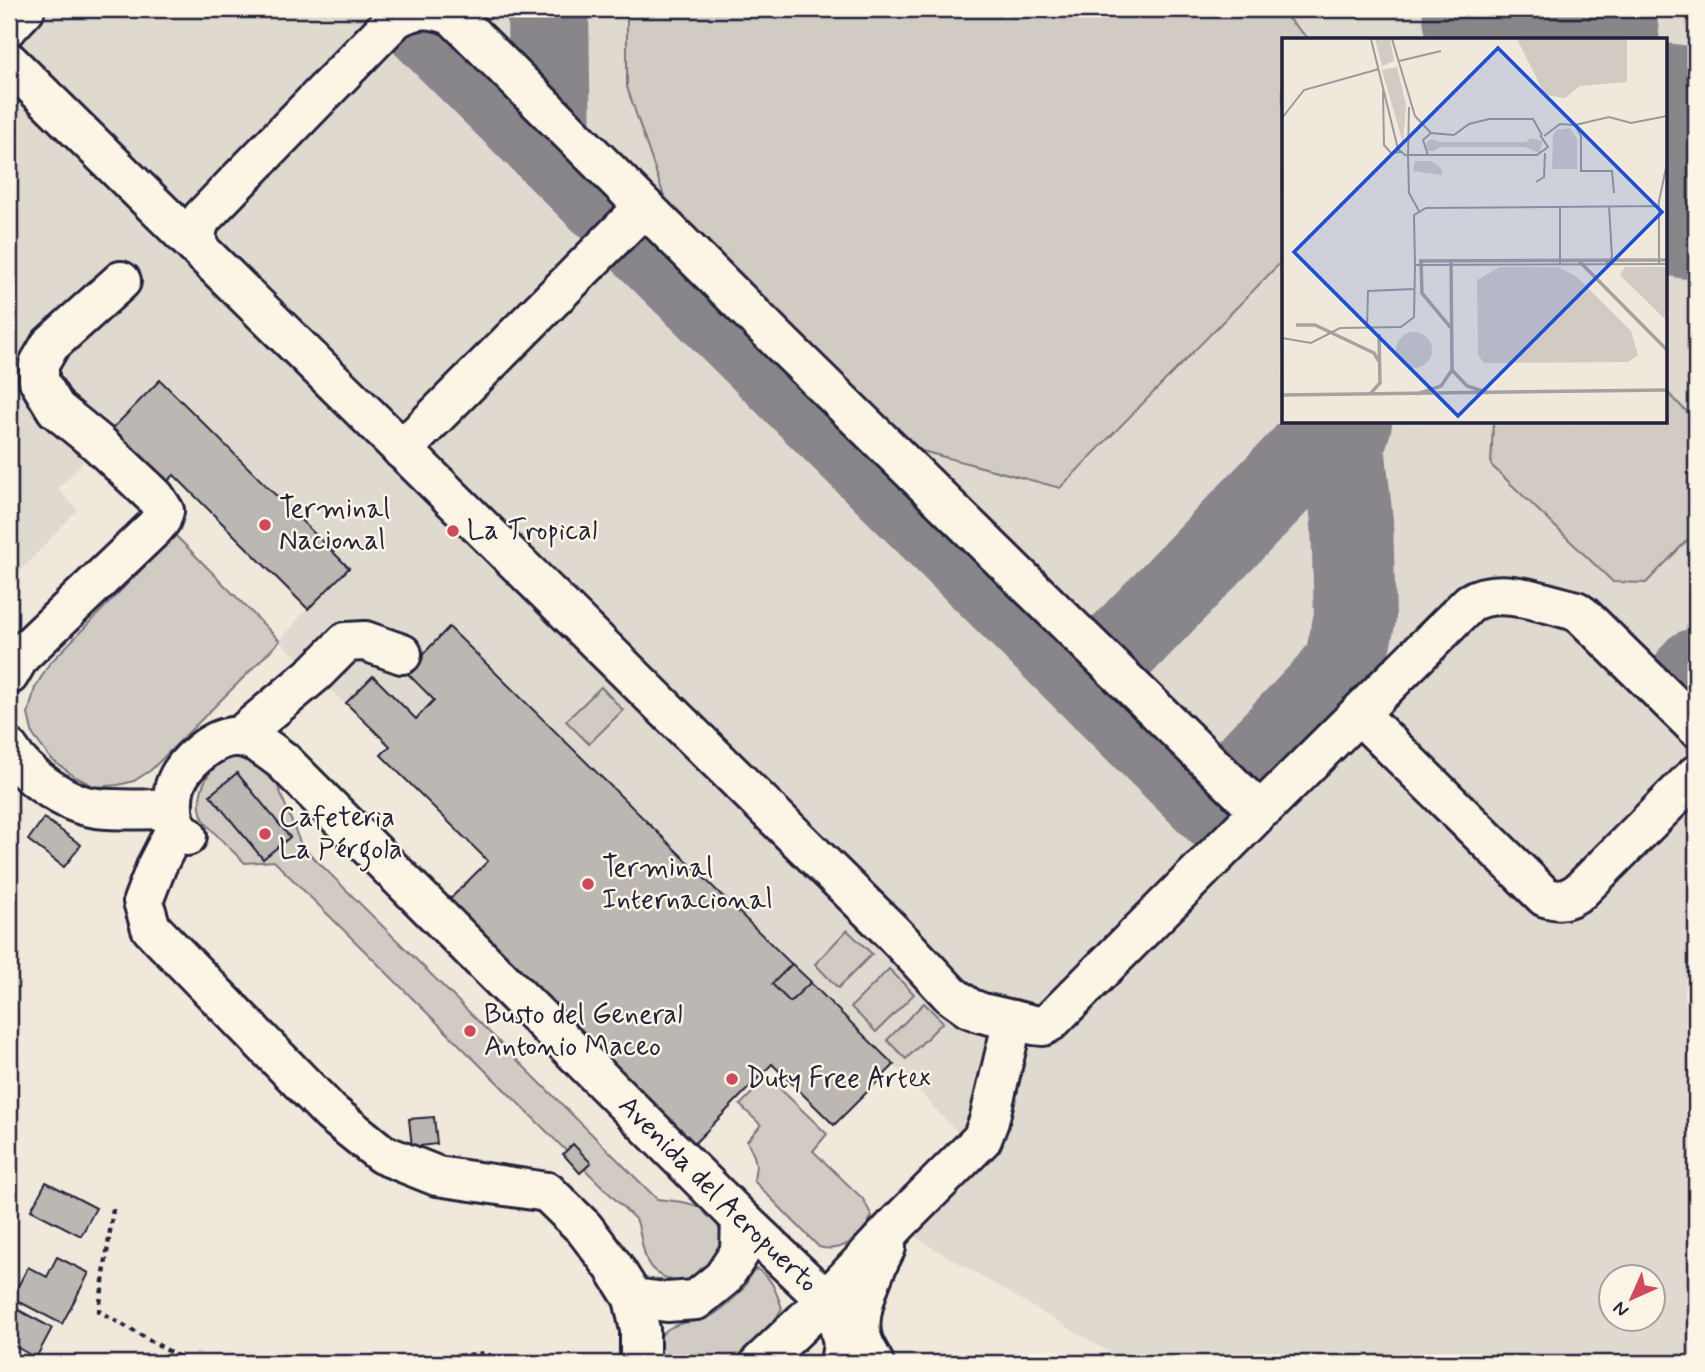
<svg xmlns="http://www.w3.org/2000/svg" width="1705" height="1372" viewBox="0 0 1705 1372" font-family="Mynerve,sans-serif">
  <rect width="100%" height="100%" fill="#efe8db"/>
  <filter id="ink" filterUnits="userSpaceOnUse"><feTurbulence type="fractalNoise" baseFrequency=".0143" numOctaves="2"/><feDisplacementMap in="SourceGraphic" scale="14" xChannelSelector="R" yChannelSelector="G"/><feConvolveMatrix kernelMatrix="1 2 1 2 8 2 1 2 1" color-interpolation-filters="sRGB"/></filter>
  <g filter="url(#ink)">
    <!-- built -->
    <path fill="#e0d9cf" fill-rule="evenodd" d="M9,9h1687v1354h-568l-213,-126 69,-77 -90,-95 -60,60 -62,-61 -84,86 -246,-243 45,-46 -106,-106 8,-9 -109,-105 27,-32 -133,-133 -8,7 -54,-54 -54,60 19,21 -66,71 9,11 -11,13zM1283,40h382v382h-382zM1610,1278h42v42h-42z"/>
    <!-- green -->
    <g fill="#d1cbc3" stroke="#7a767f" stroke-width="2">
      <polygon points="627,9 1278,9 1310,40 1283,40 1283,260 1060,488 907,447 666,202 627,87"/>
      <polygon points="1665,390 1696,421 1696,531 1646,583 1613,582 1491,465 1493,424 1495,422 1665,422"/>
      <polygon points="175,535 280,641 151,770 134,781 118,785 95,787 74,776 51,759 33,735 28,714 35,688 49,664"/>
      <polygon points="601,687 623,710 589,744 566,721"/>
      <path d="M239,755l29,6 33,84 356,354c13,2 30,2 42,8 48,24 9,94 -35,70 -6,-3 -13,-8 -16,-14 -6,-12 -7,-29 -11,-42l-363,-360 -29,2c-13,-13 -28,-26 -39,-40 -12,-16 -5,-43 9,-56 7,-6 15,-9 24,-12z"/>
      <polygon points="847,930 872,954 838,988 815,964"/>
      <polygon points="889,969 914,994 876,1032 851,1007"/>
      <polygon points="924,1003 943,1022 906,1059 887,1040"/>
      <path d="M768,1077l59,57 -14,17 50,48 9,17c-10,20 -29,38 -53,31l-65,-66 2,-16 -2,-9 -7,-15 14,-16 -21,-20z"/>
      <path d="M757,1269c15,8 19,23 25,39l-12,21 -34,34h-82c2,-11 2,-23 10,-31 15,-13 36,-8 47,-16 9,-5 29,-22 34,-30 5,-8 2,-13 12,-17z"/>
    </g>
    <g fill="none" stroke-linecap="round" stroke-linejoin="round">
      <!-- taxiway -->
      <g stroke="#88858b" stroke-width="82">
        <polyline points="408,9 1220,814"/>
        <polyline points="548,9 550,149"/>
        <polyline points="1509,9 1519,23 1525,40"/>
        <polyline points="1665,198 1696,208"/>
        <polyline points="1693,673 1696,669"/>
        <polyline points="1087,682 1337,422"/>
        <polyline points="1212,806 1329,684 1345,663 1355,617 1352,522 1344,446 1351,422"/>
      </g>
      <!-- runway -->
      <g stroke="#88858b" stroke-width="205">
        <polyline points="1525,9 1557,40"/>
        <polyline points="1665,146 1696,177"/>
      </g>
    </g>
    <!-- building -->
    <g fill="#bcb7b3" stroke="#22223b" stroke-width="2">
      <polygon points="160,380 349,568 308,609 174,475 166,483 112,429"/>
      <polygon points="449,627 894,1065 834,1125 772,1064 688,1150 442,907 488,861 381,755 390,746 346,703 373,676 416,719 434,700 406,672"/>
      <polygon points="237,773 290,837 263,859 210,795"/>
      <polygon points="44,818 81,845 64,867 28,840"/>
      <polygon points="792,964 811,982 790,1002 772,984"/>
      <polygon points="434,1117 437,1144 412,1147 409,1119"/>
      <polygon points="573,1144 591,1163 580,1173 563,1154"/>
      <polygon points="46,1182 96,1208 81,1236 31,1210"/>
      <polygon points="57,1257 89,1273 62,1324 12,1298 28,1267 47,1277"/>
      <polygon points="9,1305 52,1328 36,1358 9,1343"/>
    </g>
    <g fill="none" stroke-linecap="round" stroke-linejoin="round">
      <!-- minor casing -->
      <g stroke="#22223b" stroke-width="44">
        <g id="minor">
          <path d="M446,9l337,336 473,463 4,1 5,-2 205,-204c28,-18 75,0 106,8l7,5 113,111"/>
          <polyline points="9,26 25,9"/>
          <polyline points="9,62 893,933 951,995 969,1008 982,1013 1034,1025 1043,1026 1050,1022 1255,816 1256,808"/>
          <path d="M198,247c-2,-11 -2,-19 4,-29l194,-200c22,-11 35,-11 57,-2"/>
          <polyline points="402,450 644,207"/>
          <polyline points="9,675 20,656 154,528 161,520 164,511 155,497 98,443 56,409 39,381 39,364 50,345 121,281"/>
          <path d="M1359,714l186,183c15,5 22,3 35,-6l116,-116"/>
          <polyline points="239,737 315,673 346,642 365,641 402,654"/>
          <path d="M9,749c15,26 58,56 88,59 25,3 51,1 76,1"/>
          <polyline points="177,826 157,865 143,901 151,928 331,1113 382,1154 437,1176 547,1192"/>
          <polyline points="633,1298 667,1302 696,1300 723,1278 740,1252 741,1219"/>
          <polyline points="826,1300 899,1222 982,1139 989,1121 1013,1020"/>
          <path d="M874,1363c-4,-8 -10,-16 -12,-25 -7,-25 12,-68 24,-91"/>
        </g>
      </g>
      <!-- major casing -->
      <g stroke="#22223b" stroke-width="44">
        <g id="major">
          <path id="s1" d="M187,836c-3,-3 -9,-7 -11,-12 -4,-10 -4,-27 -1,-38 7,-23 40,-52 65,-49 17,3 30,14 43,24l458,458 85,81 11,16 6,28 -3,19"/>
          <polyline points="547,1192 584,1228 613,1266 633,1298 640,1330 640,1363"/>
          <polyline points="760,1363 826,1300"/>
        </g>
      </g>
      <!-- path -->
      <g stroke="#22223b" stroke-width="4.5" stroke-dasharray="5 5" stroke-linecap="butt">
        <polyline points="113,1209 99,1311 189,1363"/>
        <polyline points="399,1363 485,1353 504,1363"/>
      </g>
      <!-- minor -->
      <use href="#minor" stroke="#fcf5e5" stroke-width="38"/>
      <!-- major -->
      <use href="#major" stroke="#fcf5e5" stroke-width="38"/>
    </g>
  </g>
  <!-- markers -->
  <g fill="#d1495b" stroke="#fcf5e5" stroke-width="2.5">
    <circle cx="265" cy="525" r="7"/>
    <circle cx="453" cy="531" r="7"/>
    <circle cx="265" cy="834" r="7"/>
    <circle cx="588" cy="884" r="7"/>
    <circle cx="470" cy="1031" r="7"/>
    <circle cx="732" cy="1079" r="7"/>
  </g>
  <g text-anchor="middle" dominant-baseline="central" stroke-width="5" stroke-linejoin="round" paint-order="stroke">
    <!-- poi labels -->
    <g font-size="28" fill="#22223b" stroke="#fcf5e5" text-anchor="start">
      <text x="279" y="509">Terminal<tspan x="279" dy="32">Nacional</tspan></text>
      <text x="467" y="531">La Tropical</text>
      <text x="279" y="818">Cafeteria<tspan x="279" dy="32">La Pérgola</tspan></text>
      <text x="602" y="868">Terminal<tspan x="602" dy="32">Internacional</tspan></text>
      <text x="484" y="1015">Busto del General<tspan x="484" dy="32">Antonio Maceo</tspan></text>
      <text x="746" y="1079">Duty Free Artex</text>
    </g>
    <!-- street labels -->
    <g font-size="28" fill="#22223b" stroke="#fcf5e5">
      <text stroke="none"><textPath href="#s1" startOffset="805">Avenida del Aeropuerto</textPath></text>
    </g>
  </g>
  <!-- overview -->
  <g transform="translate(1282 38)">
    <rect width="385" height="385" fill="#efe8db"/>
    <path d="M93,1h15l4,22 -12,5zM235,1h110v43l-47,4 -15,12 -20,-3zM115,29l9,38 -3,38 -21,-73zM288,90l7,11v30h-25l1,-34 3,-5zM248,100l13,3 -4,12 -14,-6h-85l-6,4h-6l-2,-8 5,-4 9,3h86zM133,123h16l11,8v6l-29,-4zM218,229h58l19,10 54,54 7,24 -10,7 -144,1 -6,-8 -1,-75zM343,229h42v54l-47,-46zM114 312a18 18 0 1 1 36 0a18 18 0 1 1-36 0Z" fill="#d1cbc3"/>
    <path fill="none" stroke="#a6a2a2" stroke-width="3.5" d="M296,222l89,90M137,223l248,-1M139,223l1,32 29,35M14,287h19l59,28 6,10M170,332l15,16 22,7M88,356l10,-11 -1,-49M135,356l24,-8 11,-16 -1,-110M0,357l385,-5"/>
    <path fill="none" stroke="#9d999b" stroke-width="2" d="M89,1l27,110 7,6h132l11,-8 -8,-12M110,1l23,77 16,17 23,2M117,23l42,-10M101,53l1,54 7,8 10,-1M0,80l22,-28 75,-21M293,87l34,-8 22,6 36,-7M172,97l15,-11 20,-5h44l9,16M262,98l16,-12 15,1 6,11v35h31l2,22M146,117l-5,-15 8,-7M126,118l1,37 10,18M126,118l1,-49M254,144l8,-5 1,-24M377,167v59M278,168v58M324,226l6,-7 -3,-51M133,227l-1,-50 12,-7 232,-2 9,-43M85,290l1,-37 46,-2M0,300l29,5 29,-15 61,-1 13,-10 1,-52 252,-1"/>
    <path fill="#1d4ed8" fill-opacity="0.15" stroke="#1d4ed8" stroke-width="3.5" d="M216,10l164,164 -204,204 -164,-164z"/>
    <rect width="385" height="385" fill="none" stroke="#22223b" stroke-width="3.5"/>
  </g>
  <!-- margin -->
  <rect width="1705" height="1372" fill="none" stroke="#fcf5e5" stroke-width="35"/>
  <rect x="18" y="18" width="1670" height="1337" fill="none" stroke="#22223b" stroke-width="2.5" filter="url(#ink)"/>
  <!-- north arrow -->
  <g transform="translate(1632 1298) rotate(225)"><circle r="33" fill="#fcf5e5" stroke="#a5a1a1" stroke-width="2"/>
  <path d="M0-5L12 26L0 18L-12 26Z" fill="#d1495b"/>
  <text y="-10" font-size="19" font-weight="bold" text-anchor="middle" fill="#22223b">N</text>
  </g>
</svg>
